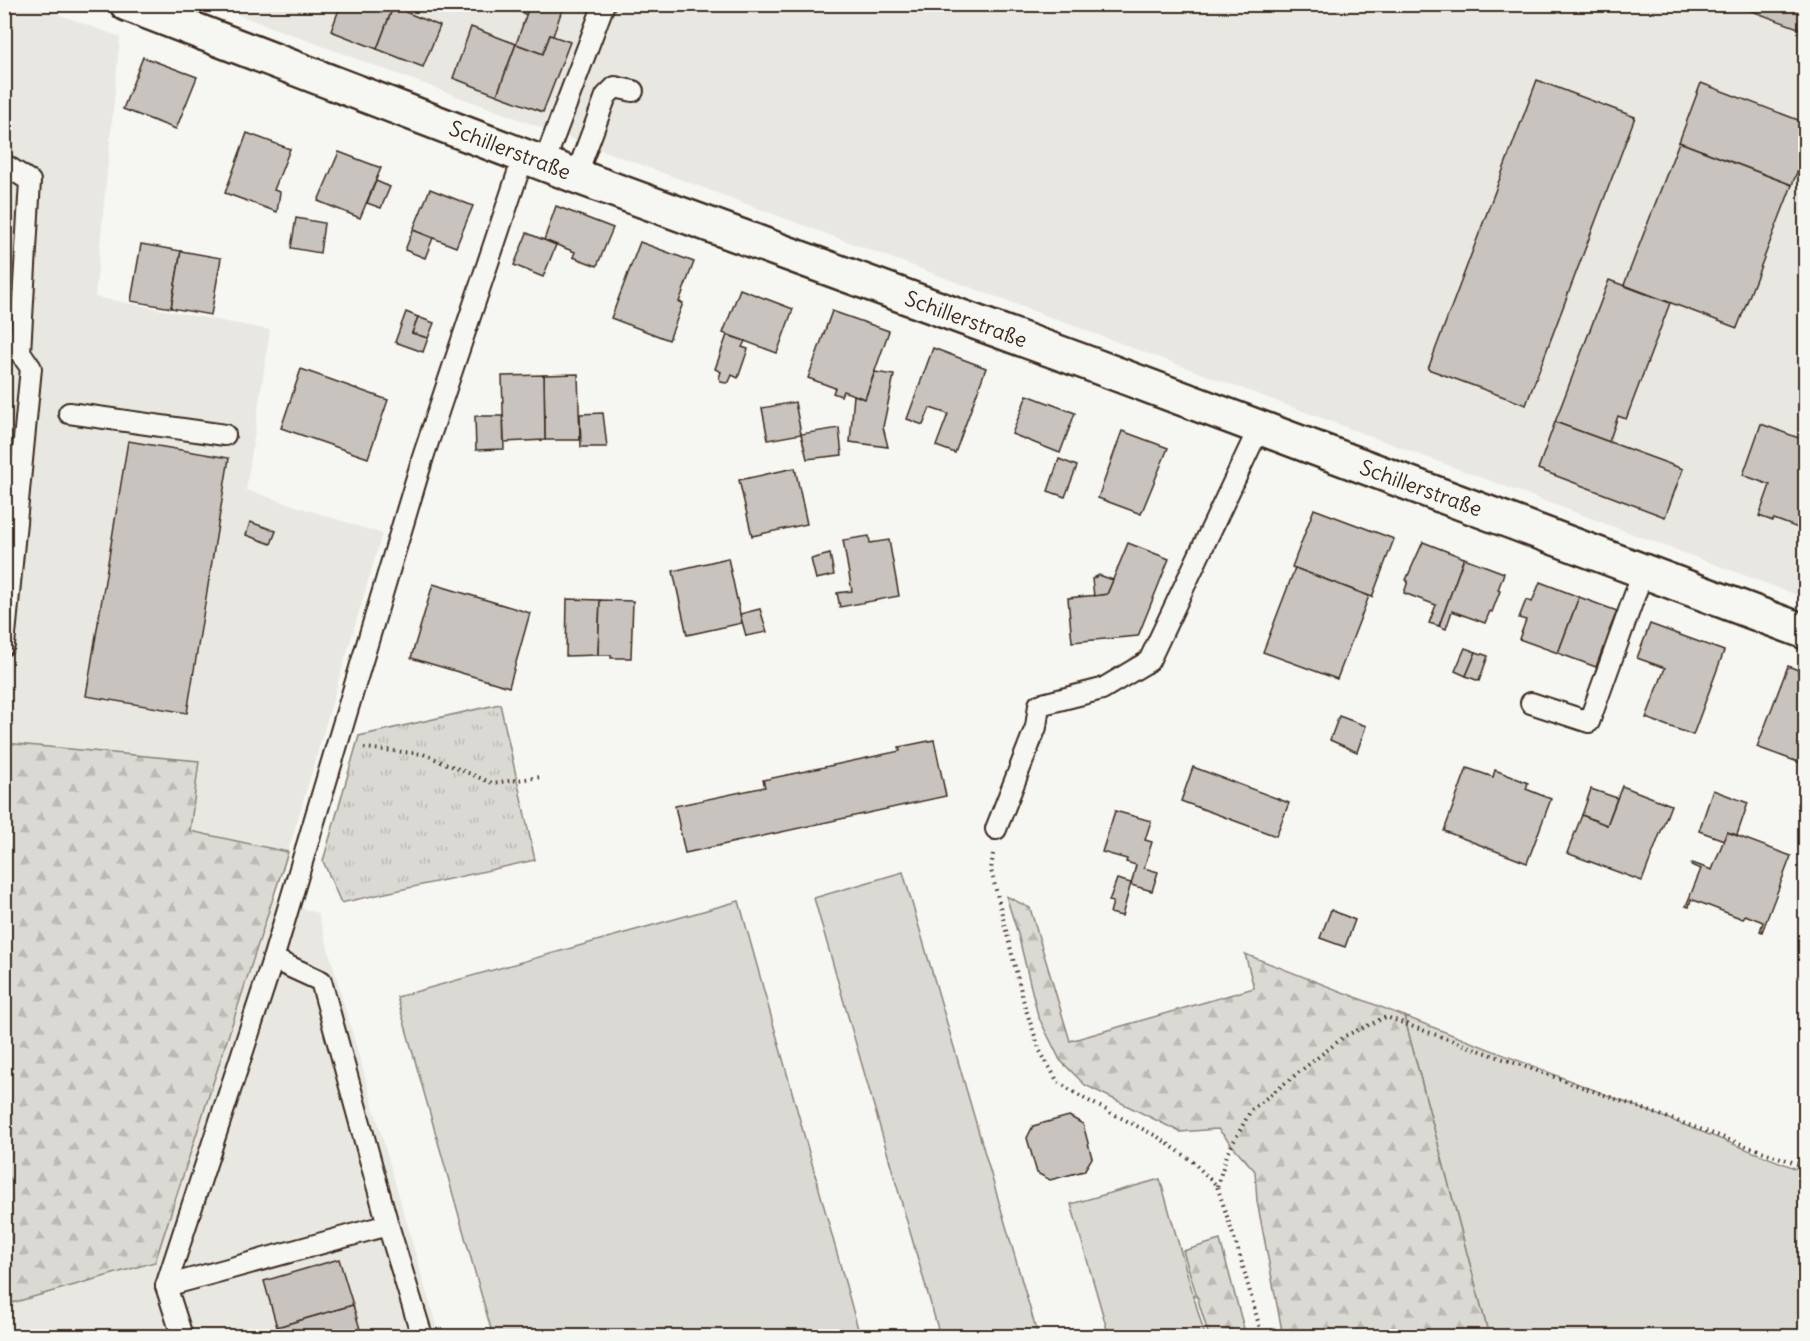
<svg xmlns="http://www.w3.org/2000/svg" width="1810" height="1341" viewBox="0 0 1810 1341" font-family="Delius,sans-serif">
  <defs>
    <pattern id="forest-firs" width="22" height="20" patternUnits="userSpaceOnUse" patternTransform="scale(1.5)"><rect width="22" height="20" fill="#dad9d3"/><path d="M5 1l3.5 6h-7zM16 11l3.5 6h-7z" fill="#bcbab5"/></pattern>
    <pattern id="park-tufts" width="24" height="20" patternUnits="userSpaceOnUse" patternTransform="scale(1.5)"><rect width="24" height="20" fill="#dad9d3"/><path d="M3 7l-1-3M5 7V3M7 7l1-3M15 17l-1-3M17 17v-4M19 17l1-3" fill="none" stroke="#bcbab5"/></pattern>
  </defs>
  <rect width="100%" height="100%" fill="#f6f6f2"/>
  <filter id="ink" filterUnits="userSpaceOnUse"><feTurbulence type="fractalNoise" baseFrequency=".0167" numOctaves="2"/><feDisplacementMap in="SourceGraphic" scale="12" xChannelSelector="R" yChannelSelector="G"/><feConvolveMatrix kernelMatrix="1 2 1 2 8 2 1 2 1" color-interpolation-filters="sRGB"/></filter>
  <g filter="url(#ink)">
    <!-- built -->
    <g fill="#e8e7e2">
      <polygon points="4,5 33,5 120,37 95,297 270,330 246,490 382,534 288,852 190,831 199,761 5,743"/>
      <polygon points="212,5 1805,5 1805,598"/>
      <polygon points="274,900 318,913 439,1336 5,1336 5,1305 155,1262"/>
    </g>
    <!-- green -->
    <g fill="#dad9d3" stroke="#8a8278" stroke-width="1.5">
      <polygon points="903,872 1038,1336 940,1336 814,898"/>
      <polygon points="739,901 860,1336 493,1336 397,997"/>
      <polygon points="1404,1016 1805,1172 1805,1336 1489,1336"/>
      <polygon points="1160,1179 1205,1336 1109,1336 1071,1204"/>
    </g>
    <!-- forest -->
    <g fill="url(#forest-firs)" stroke="#8a8278" stroke-width="1.5">
      <polygon points="5,743 199,761 190,831 288,852 155,1262 5,1305"/>
      <polygon points="1006,896 1030,908 1070,1041 1254,988 1245,954 1404,1016 1489,1336 1283,1336 1257,1201 1255,1171 1218,1129 1180,1132 1085,1085 1060,1060 1038,1016 1018,934"/>
      <polygon points="1220,1240 1246,1336 1209,1336 1183,1251"/>
    </g>
    <!-- park -->
    <polygon fill="url(#park-tufts)" stroke="#8a8278" stroke-width="1.5" points="500,704 535,860 341,903 323,861 359,736"/>
    <!-- building -->
    <g fill="#c8c3be" stroke="#3b2a1e" stroke-width="1.5">
      <polygon points="341,4 387,4 393,7 377,49 331,31"/>
      <polygon points="502,4 530,4 527,15"/>
      <polygon points="530,4 564,4 553,36 550,35 543,54 516,44"/>
      <polygon points="1733,4 1806,4 1806,31"/>
      <polygon points="393,7 440,26 423,67 377,49"/>
      <polygon points="471,27 516,44 497,95 453,78"/>
      <polygon points="550,35 570,42 543,112 497,95 516,44 543,54"/>
      <polygon points="143,57 197,77 176,129 123,109"/>
      <polygon points="1537,80 1635,117 1526,405 1428,369"/>
      <polygon points="1701,83 1806,123 1806,149 1792,185 1679,142"/>
      <polygon points="247,133 290,149 274,190 280,192 277,212 225,193"/>
      <polygon points="1679,142 1792,185 1737,328 1624,285"/>
      <polygon points="339,152 381,168 360,218 318,201"/>
      <polygon points="376,181 390,187 381,208 367,203"/>
      <polygon points="430,189 473,206 456,247 413,230"/>
      <polygon points="556,206 613,228 597,266 573,257 575,252 544,240"/>
      <polygon points="296,218 324,223 320,253 291,248"/>
      <polygon points="413,230 433,238 425,258 405,250"/>
      <polygon points="527,233 556,245 543,277 514,265"/>
      <polygon points="640,242 694,262 679,302 683,303 669,340 611,318"/>
      <polygon points="141,244 181,251 171,308 131,301"/>
      <polygon points="181,251 221,258 211,315 171,308"/>
      <polygon points="1609,280 1670,303 1626,419 1618,416 1609,442 1555,422"/>
      <polygon points="740,289 793,309 777,353 723,333"/>
      <polygon points="832,311 889,331 865,399 843,391 841,396 833,393 835,388 808,378"/>
      <polygon points="406,312 418,317 412,333 428,338 423,352 395,342"/>
      <polygon points="418,317 434,323 428,338 412,333"/>
      <polygon points="727,335 745,341 742,347 748,349 738,378 732,375 729,382 726,383 721,382 719,378 721,372 715,369"/>
      <polygon points="933,348 986,368 955,453 936,446 948,414 930,408 923,425 907,419"/>
      <polygon points="4,366 9,367 4,426"/>
      <polygon points="301,369 388,400 368,458 281,428"/>
      <polygon points="875,372 894,375 883,427 888,447 850,442 854,395 865,399"/>
      <polygon points="578,374 580,440 545,440 544,375"/>
      <polygon points="544,375 545,440 504,442 502,376"/>
      <polygon points="1027,395 1075,413 1060,453 1012,434"/>
      <polygon points="795,402 801,434 768,440 762,408"/>
      <polygon points="603,413 607,447 581,447 580,414"/>
      <polygon points="475,416 503,416 504,449 476,450"/>
      <polygon points="1555,422 1683,469 1665,517 1538,469"/>
      <polygon points="1761,424 1804,440 1801,448 1806,449 1806,531 1774,519 1773,521 1759,516 1770,485 1743,475"/>
      <polygon points="839,428 842,455 807,459 801,434"/>
      <polygon points="1122,431 1168,448 1141,514 1098,498"/>
      <polygon points="128,441 229,458 187,713 86,696"/>
      <polygon points="1059,459 1077,466 1065,497 1048,491"/>
      <polygon points="795,468 807,524 752,536 739,480"/>
      <polygon points="1314,509 1394,539 1372,597 1292,567"/>
      <polygon points="250,522 276,531 271,544 246,535"/>
      <polygon points="869,536 870,543 889,540 899,596 840,607 837,593 852,591 843,540"/>
      <polygon points="1423,542 1464,558 1439,626 1429,623 1436,605 1404,593 1408,581 1406,580"/>
      <polygon points="1128,543 1169,559 1138,636 1072,642 1068,598 1107,594"/>
      <polygon points="830,554 834,575 816,579 811,559"/>
      <polygon points="728,558 742,623 687,635 673,571"/>
      <polygon points="1464,558 1504,573 1498,590 1500,591 1492,612 1490,611 1485,623 1452,611 1446,629 1439,626"/>
      <polygon points="1295,568 1369,596 1337,679 1263,652"/>
      <polygon points="1099,575 1113,580 1107,594 1094,596 1092,579"/>
      <polygon points="1540,582 1579,597 1558,653 1519,639 1526,620 1519,618 1526,600 1532,602"/>
      <polygon points="433,584 530,613 509,687 411,658"/>
      <polygon points="1579,597 1617,611 1609,631 1615,633 1609,650 1603,648 1596,667 1558,653"/>
      <polygon points="567,599 600,600 598,655 566,656"/>
      <polygon points="600,600 633,601 631,658 611,658 611,655 598,655"/>
      <polygon points="760,609 767,632 746,636 740,614"/>
      <polygon points="1650,624 1724,651 1693,735 1646,718 1665,668 1637,658"/>
      <polygon points="1465,648 1476,652 1466,676 1455,671"/>
      <polygon points="1476,652 1488,656 1479,681 1466,676"/>
      <polygon points="1788,666 1806,673 1806,765 1757,747"/>
      <polygon points="1339,716 1366,726 1357,752 1330,740"/>
      <polygon points="934,740 946,796 685,853 675,806 765,787 763,780 900,751 899,747"/>
      <polygon points="1193,767 1289,803 1276,836 1181,801"/>
      <polygon points="1467,768 1493,777 1495,770 1528,783 1526,789 1551,799 1527,863 1444,831"/>
      <polygon points="1622,786 1671,805 1642,881 1567,853 1582,815 1607,825"/>
      <polygon points="1591,789 1617,798 1607,825 1582,815"/>
      <polygon points="1713,790 1748,803 1737,835 1727,832 1724,840 1699,831"/>
      <polygon points="1115,811 1151,821 1145,840 1152,842 1144,868 1158,872 1152,891 1131,885 1136,865 1126,862 1127,859 1102,852"/>
      <polygon points="1727,832 1791,856 1762,932 1760,931 1763,922 1745,915 1743,919 1691,899 1689,907 1686,906 1701,869 1691,865 1692,863 1712,870"/>
      <polygon points="1117,879 1131,883 1122,916 1110,913 1113,902 1109,901"/>
      <polygon points="1331,910 1355,920 1345,947 1320,938"/>
      <polygon points="1069,1116 1083,1124 1092,1158 1084,1171 1050,1180 1037,1173 1027,1138 1033,1126"/>
      <polygon points="339,1259 353,1305 277,1327 264,1281"/>
      <polygon points="353,1305 362,1336 280,1336 277,1327"/>
    </g>
    <g fill="none" stroke-linecap="round" stroke-linejoin="round">
      <!-- lane casing -->
      <g stroke="#3b2a1e" stroke-width="24">
        <g id="lane">
          <polyline points="544,163 604,4"/>
          <polyline points="4,164 30,181 20,352 31,368 4,645"/>
          <polyline points="576,176 606,96 615,87 633,91"/>
          <polyline points="69,413 225,435"/>
          <polyline points="1531,703 1589,722 1643,572"/>
          <polyline points="996,829 1036,727 1039,705 1102,689 1149,661 1259,428"/>
          <polyline points="273,959 321,981 388,1225 422,1336"/>
          <polyline points="166,1286 388,1225"/>
          <polyline points="182,1336 166,1286 273,959 423,457 524,155"/>
        </g>
      </g>
      <!-- street casing -->
      <g stroke="#3b2a1e" stroke-width="38">
        <polyline id="street" points="127,4 576,176 1090,364 1806,632"/>
      </g>
      <!-- path -->
      <g stroke="#3b2a1e" stroke-width="4" stroke-dasharray="1.5 4.5" stroke-linecap="butt">
        <polyline points="364,748 423,754 492,783 542,777"/>
        <polyline points="993,854 991,870 1025,1007 1040,1051 1058,1082 1083,1098 1158,1137 1191,1160 1217,1186 1240,1256 1262,1336"/>
        <polyline points="1217,1186 1228,1152 1251,1110 1345,1036 1386,1017 1806,1167"/>
      </g>
      <!-- lane -->
      <use href="#lane" stroke="#f6f6f2" stroke-width="20"/>
      <!-- street -->
      <use href="#street" stroke="#f6f6f2" stroke-width="33"/>
    </g>
  </g>
  <g text-anchor="middle" dominant-baseline="central" stroke-width="4.5" stroke-linejoin="round" paint-order="stroke">
    <!-- street labels -->
    <g font-size="21" fill="#3b2a1e" stroke="#f6f6f2">
      <text transform="translate(510 150) rotate(21)">Schillerstraße</text>
      <text transform="translate(966 319) rotate(20)">Schillerstraße</text>
      <text transform="translate(1421 488) rotate(20)">Schillerstraße</text>
    </g>
  </g>
  <!-- margin -->
  <rect width="1810" height="1341" fill="none" stroke="#f6f6f2" stroke-width="24"/>
  <rect x="12" y="12" width="1786" height="1317" fill="none" stroke="#3b2a1e" stroke-width="2" filter="url(#ink)"/>
</svg>
